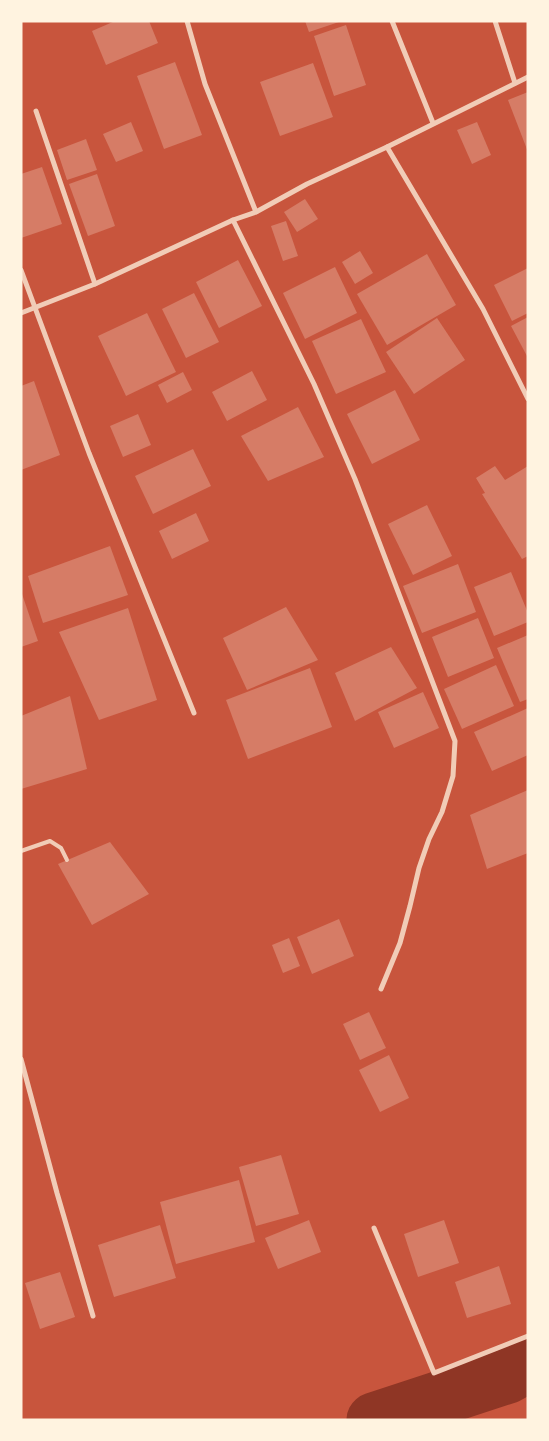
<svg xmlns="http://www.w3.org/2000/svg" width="549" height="1441" viewBox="0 0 549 1441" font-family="'Crimson Pro',serif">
  <rect width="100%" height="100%" fill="#c8553d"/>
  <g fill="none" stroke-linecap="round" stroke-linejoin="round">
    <!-- river -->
    <polyline stroke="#8f3625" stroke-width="55" points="374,1420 508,1376 528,1365"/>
  </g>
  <!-- building -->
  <g fill="#d67c66">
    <polygon points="115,21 149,21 158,43 106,65 92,31"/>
    <polygon points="305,21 339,21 339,22 309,32"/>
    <polygon points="346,25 366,85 334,96 314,36"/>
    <polygon points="175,62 202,135 164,149 137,76"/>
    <polygon points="313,63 333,117 280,136 260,82"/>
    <polygon points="528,92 528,152 508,100"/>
    <polygon points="131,122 143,151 116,162 103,134"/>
    <polygon points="477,122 491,155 472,164 457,130"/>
    <polygon points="86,139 97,170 67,180 57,150"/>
    <polygon points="42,167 62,224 21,238 21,174"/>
    <polygon points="97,174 115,226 88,236 69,184"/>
    <polygon points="305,199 318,219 297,232 284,212"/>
    <polygon points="286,221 298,256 283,261 271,226"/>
    <polygon points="360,251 373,273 355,284 342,262"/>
    <polygon points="427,254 456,305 387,345 357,294"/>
    <polygon points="238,260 262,306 219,328 196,282"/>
    <polygon points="335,267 357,313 305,339 283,293"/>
    <polygon points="528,268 528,313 512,321 494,285"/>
    <polygon points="194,293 219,342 186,358 162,309"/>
    <polygon points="147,313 176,372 126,396 98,336"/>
    <polygon points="528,317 528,358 511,326"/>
    <polygon points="437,318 465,360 414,394 386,352"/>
    <polygon points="361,319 386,372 336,394 312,341"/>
    <polygon points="252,371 267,400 227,421 212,392"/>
    <polygon points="183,372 192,390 167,403 158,385"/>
    <polygon points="34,381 60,455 21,470 21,386"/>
    <polygon points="395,390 420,440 372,464 347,414"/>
    <polygon points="298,407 324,457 268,481 241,436"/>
    <polygon points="138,414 151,445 123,457 110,426"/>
    <polygon points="193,449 211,486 153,514 135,476"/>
    <polygon points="495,466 505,480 528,466 528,556 522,559 482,494 485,493 476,478"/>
    <polygon points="427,505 452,556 413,575 388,524"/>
    <polygon points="196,513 209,541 172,559 159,531"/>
    <polygon points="110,546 128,595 43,623 28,576"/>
    <polygon points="458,564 476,612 422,633 403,586"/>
    <polygon points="511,572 528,613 528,622 494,636 474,587"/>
    <polygon points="21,591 38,641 21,647"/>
    <polygon points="286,607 318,660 247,690 223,638"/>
    <polygon points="128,608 157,700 99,720 59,632"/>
    <polygon points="478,618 494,658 448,677 432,637"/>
    <polygon points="528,635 528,699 520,702 497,648"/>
    <polygon points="391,647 417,688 355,721 335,673"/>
    <polygon points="496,665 514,706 462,729 444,689"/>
    <polygon points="310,668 332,727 248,759 226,700"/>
    <polygon points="423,692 439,728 394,748 378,712"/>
    <polygon points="70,696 87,769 21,789 21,716"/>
    <polygon points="528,708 528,755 492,771 474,732"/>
    <polygon points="528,790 528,853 487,869 470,815"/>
    <polygon points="110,842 149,894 92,925 58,864"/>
    <polygon points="339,919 354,956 312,974 297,937"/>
    <polygon points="289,938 300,966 283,973 272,945"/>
    <polygon points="369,1012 386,1048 360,1060 343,1024"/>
    <polygon points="389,1055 409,1098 380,1112 359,1070"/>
    <polygon points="281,1155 299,1214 256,1226 239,1167"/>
    <polygon points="239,1180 255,1242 176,1264 160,1202"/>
    <polygon points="309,1220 321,1252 278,1269 265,1238"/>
    <polygon points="444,1220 459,1263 418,1277 404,1234"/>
    <polygon points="160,1225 176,1278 114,1297 98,1245"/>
    <polygon points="499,1266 511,1304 467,1318 455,1282"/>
    <polygon points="60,1272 75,1317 40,1329 25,1283"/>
  </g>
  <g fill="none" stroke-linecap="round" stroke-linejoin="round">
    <!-- service -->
    <polyline stroke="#f1ccb7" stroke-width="4" points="21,851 50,841 61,848 67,860"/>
    <!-- minor -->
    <g stroke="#f1ccb7" stroke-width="5">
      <polyline points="187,21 205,84 256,212"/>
      <polyline points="392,21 433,123"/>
      <polyline points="495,21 515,83"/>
      <polyline points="36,111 95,284"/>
      <polyline points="387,147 483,309 528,399"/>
      <polyline points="233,220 314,384 355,479 455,741 453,776 442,812 429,839 419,868 410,906 400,943 381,989"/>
      <polyline points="21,270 89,453 194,713"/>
      <polyline points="21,313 95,284 233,220 256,212 307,184 387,147 528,77"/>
      <polyline points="21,1059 57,1193 93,1316"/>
      <polyline points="374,1228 434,1373 528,1336"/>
    </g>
  </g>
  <!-- border -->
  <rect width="549" height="1441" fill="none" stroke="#fff3e0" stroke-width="45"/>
</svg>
